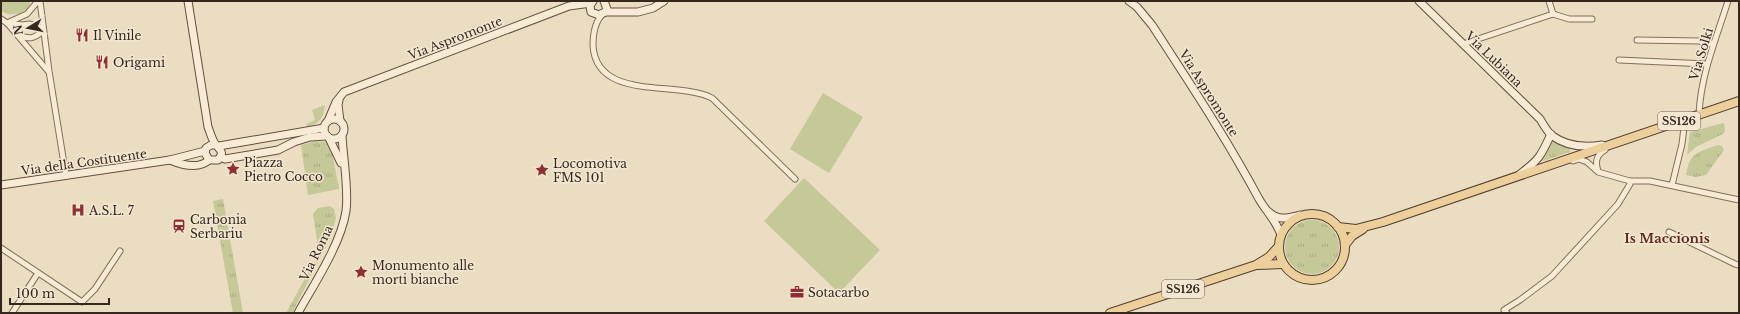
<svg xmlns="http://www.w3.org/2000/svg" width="1740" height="314" viewBox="0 0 1740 314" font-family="'Libre Baskerville',serif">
  <defs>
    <pattern id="grass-tufts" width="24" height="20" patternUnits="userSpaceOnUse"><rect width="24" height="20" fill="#c5c897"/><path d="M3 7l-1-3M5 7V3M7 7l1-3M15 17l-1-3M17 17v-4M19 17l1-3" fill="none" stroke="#aaac82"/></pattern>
  </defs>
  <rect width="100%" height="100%" fill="#ebddc2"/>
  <!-- grass -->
  <g fill="url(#grass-tufts)">
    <path d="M325,105c-2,14 -5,18 -18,22l-1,-3 9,-4 -3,-10z"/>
    <polygon points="1724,123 1725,131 1723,134 1696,147 1687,155 1690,132"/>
    <polygon points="1553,139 1570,148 1570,152 1543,161 1549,143"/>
    <polygon points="315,141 325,142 331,147 339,189 308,195 301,145"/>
    <path d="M1718,145l4,1 2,4 -18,25 -11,2 -9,-2c4,-23 12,-23 32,-30z"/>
    <polygon points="223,199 243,313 233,313 213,201"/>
    <polygon points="330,206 334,209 336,218 330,239 292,313 286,313 319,253 313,214 318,208"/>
    <circle cx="1312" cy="247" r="27"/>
  </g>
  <!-- garden -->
  <g fill="#c5c897">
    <path d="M1,1h29l-1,8c-10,5 -18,8 -28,2z"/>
    <polygon points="823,93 863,117 829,173 790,149"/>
    <polygon points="804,178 880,250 839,293 764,221"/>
  </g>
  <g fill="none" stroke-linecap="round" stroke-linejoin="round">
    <!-- street casing -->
    <g stroke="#846e5a" stroke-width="7">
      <g id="street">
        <polyline points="40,1 49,71 66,176"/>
        <polyline points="1549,1 1553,14"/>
        <path d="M602,15c-7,7 -9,21 -9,31 4,56 85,34 119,52l83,81"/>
        <polyline points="1,19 7,23 48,71"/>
        <polyline points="7,23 27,14 38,1"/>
        <polyline points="8,23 22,25 30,24 42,28"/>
        <path d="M19,36c12,3 14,3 24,-5"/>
        <polyline points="1637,40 1699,41 1713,44"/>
        <polyline points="1463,44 1553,14 1569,19 1592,19"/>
        <polyline points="1619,60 1707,64"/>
        <path d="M1699,114c2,-40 17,-75 29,-113"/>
        <polyline points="1573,161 1579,159 1587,162 1598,172 1630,181 1650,181 1739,200"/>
        <path d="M1598,171c-3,-9 -2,-16 7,-21"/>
        <polyline points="1672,185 1682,144 1685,119"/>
        <polyline points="1669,232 1735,264 1739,265"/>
        <polyline points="1,248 82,302 95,289 120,251"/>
        <polyline points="12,313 38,273"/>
        <polyline points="1507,313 1504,310 1520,300 1552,276 1618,204 1630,184 1630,181"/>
      </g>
    </g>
    <!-- secondary casing -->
    <g stroke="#664f3e" stroke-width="9">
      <g id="secondary">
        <path d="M188,1l20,126c2,5 3,9 5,13 3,8 14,11 5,20h-9l-4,-7 1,-5 5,-3h5"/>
        <polyline points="593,1 590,6 591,12 599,15 605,12 607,9 604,1"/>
        <path d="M1129,1l8,6 15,18c37,57 75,114 107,174 7,12 18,23 22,36"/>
        <path d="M1419,1l121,118c3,5 7,12 11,16 15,11 34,13 51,10"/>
        <polyline points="605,12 638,12 653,8 664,1"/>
        <polyline points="339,100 338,105 340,121"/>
        <circle cx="334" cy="129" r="10"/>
        <polyline points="328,121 336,102 344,92 569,6 591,3"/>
        <polyline points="329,138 341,163"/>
        <polyline points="219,146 324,128"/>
        <polyline points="220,157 225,159 278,150 294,142 310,137 327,136"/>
        <path d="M170,160c12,5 28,10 39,0"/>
        <path d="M1520,174c19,-14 21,-18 31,-40"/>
        <polyline points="1,185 170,160 205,151"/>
        <path d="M1269,212c10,9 19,6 31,3"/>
        <path d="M298,313c16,-29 43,-69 48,-102 3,-22 -3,-53 -4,-76"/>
      </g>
    </g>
    <!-- primary casing -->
    <g stroke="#523d2e" stroke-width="10">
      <g id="primary">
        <circle cx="1312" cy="247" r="33"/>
        <polyline points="1338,227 1356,229 1383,222 1739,101"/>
        <polyline points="1345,245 1352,236 1363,229"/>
        <polyline points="1258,265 1283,264"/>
        <polyline points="1110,313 1256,265 1269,257 1279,246"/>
      </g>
    </g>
    <!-- street -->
    <use href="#street" stroke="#f7ebd5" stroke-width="5"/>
    <!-- secondary -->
    <use href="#secondary" stroke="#f7ebd5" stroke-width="7"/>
    <!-- primary -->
    <use href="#primary" stroke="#edcf9b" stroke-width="8"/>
  </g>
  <!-- icons -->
  <defs>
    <g id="restaurant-bare" transform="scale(1.08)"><path d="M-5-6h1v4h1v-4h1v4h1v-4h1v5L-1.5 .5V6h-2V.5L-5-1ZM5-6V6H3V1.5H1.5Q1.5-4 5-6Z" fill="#8f2e34" stroke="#f3e7d1" stroke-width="2.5" paint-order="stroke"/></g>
    <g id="sight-bare" transform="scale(1.08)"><path d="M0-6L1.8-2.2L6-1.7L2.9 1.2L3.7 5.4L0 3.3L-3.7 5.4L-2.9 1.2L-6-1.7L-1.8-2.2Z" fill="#8f2e34" stroke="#f3e7d1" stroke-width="2.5" paint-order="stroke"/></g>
    <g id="hospital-bare" transform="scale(1.08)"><path d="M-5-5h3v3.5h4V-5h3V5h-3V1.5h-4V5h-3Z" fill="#8f2e34" stroke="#f3e7d1" stroke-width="2.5" paint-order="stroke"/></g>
    <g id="station-bare" transform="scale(1.08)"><path d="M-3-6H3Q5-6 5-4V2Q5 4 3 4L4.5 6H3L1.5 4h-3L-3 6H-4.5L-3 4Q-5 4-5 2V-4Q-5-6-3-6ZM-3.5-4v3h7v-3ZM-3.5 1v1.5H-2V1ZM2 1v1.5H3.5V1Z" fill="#8f2e34" stroke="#f3e7d1" stroke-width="2.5" paint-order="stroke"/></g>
    <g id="office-bare" transform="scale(1.08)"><path d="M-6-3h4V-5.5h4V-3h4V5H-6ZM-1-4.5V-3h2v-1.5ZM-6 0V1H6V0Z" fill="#8f2e34" stroke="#f3e7d1" stroke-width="2.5" paint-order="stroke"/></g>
  </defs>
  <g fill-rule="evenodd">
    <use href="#restaurant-bare" x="82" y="35"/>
    <use href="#restaurant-bare" x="102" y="62"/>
    <use href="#sight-bare" x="233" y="169"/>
    <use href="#sight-bare" x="542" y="170"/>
    <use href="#hospital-bare" x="78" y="210"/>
    <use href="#station-bare" x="179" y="226"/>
    <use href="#sight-bare" x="361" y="272"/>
    <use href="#office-bare" x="797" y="292"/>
  </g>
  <g text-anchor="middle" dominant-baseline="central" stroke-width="3" stroke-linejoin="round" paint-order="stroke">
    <!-- shield labels -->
    <g fill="#f3e7d1" stroke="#6e6154" stroke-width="1">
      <rect x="1658" y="112" width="42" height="18" rx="3"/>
      <rect x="1162" y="280" width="42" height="18" rx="3"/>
    </g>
    <g font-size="11" font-weight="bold" fill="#35271e">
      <text x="1679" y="121">SS126</text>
      <text x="1183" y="289">SS126</text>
    </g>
    <!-- poi labels -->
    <g font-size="12" fill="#35271e" stroke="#f3e7d1" text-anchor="start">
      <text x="93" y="35">Il Vinile</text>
      <text x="113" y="62">Origami</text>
      <text x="244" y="162">Piazza<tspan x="244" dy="14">Pietro Cocco</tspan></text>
      <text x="553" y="163">Locomotiva<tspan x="553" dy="14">FMS 101</tspan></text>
      <text x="89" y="210">A.S.L. 7</text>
      <text x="190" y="219">Carbonia<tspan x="190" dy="14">Serbariu</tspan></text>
      <text x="372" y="265">Monumento alle<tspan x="372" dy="14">morti bianche</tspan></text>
      <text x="808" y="292">Sotacarbo</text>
    </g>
    <!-- street labels -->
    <g font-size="12" fill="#35271e" stroke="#f3e7d1">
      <text transform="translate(455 38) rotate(-21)">Via Aspromonte</text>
      <text transform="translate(1701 54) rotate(-73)">Via Solki</text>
      <text transform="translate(1494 59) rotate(44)">Via Lubiana</text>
      <text transform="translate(1209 93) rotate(58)">Via Aspromonte</text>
      <text transform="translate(84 162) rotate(-8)">Via della Costituente</text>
      <text transform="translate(316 253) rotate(-64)">Via Roma</text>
    </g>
    <!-- neighbourhood labels -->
    <g font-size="13" font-weight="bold" fill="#5f291f" stroke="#f3e7d1">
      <text x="1667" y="238">Is Maccionis</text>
    </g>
  </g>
  <!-- border -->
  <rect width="1740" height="314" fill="none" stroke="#35271e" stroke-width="4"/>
  <!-- north arrow -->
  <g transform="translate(28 28) rotate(260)" stroke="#f3e7d1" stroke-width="3" paint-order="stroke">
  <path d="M0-3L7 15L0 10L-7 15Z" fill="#35271e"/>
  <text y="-6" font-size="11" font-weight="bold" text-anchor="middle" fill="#35271e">N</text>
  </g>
  <!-- scale -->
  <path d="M10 298v6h99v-6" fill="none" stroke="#35271e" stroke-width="2"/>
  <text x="16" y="298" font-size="12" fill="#35271e" stroke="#f3e7d1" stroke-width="3" paint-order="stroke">100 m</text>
</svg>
